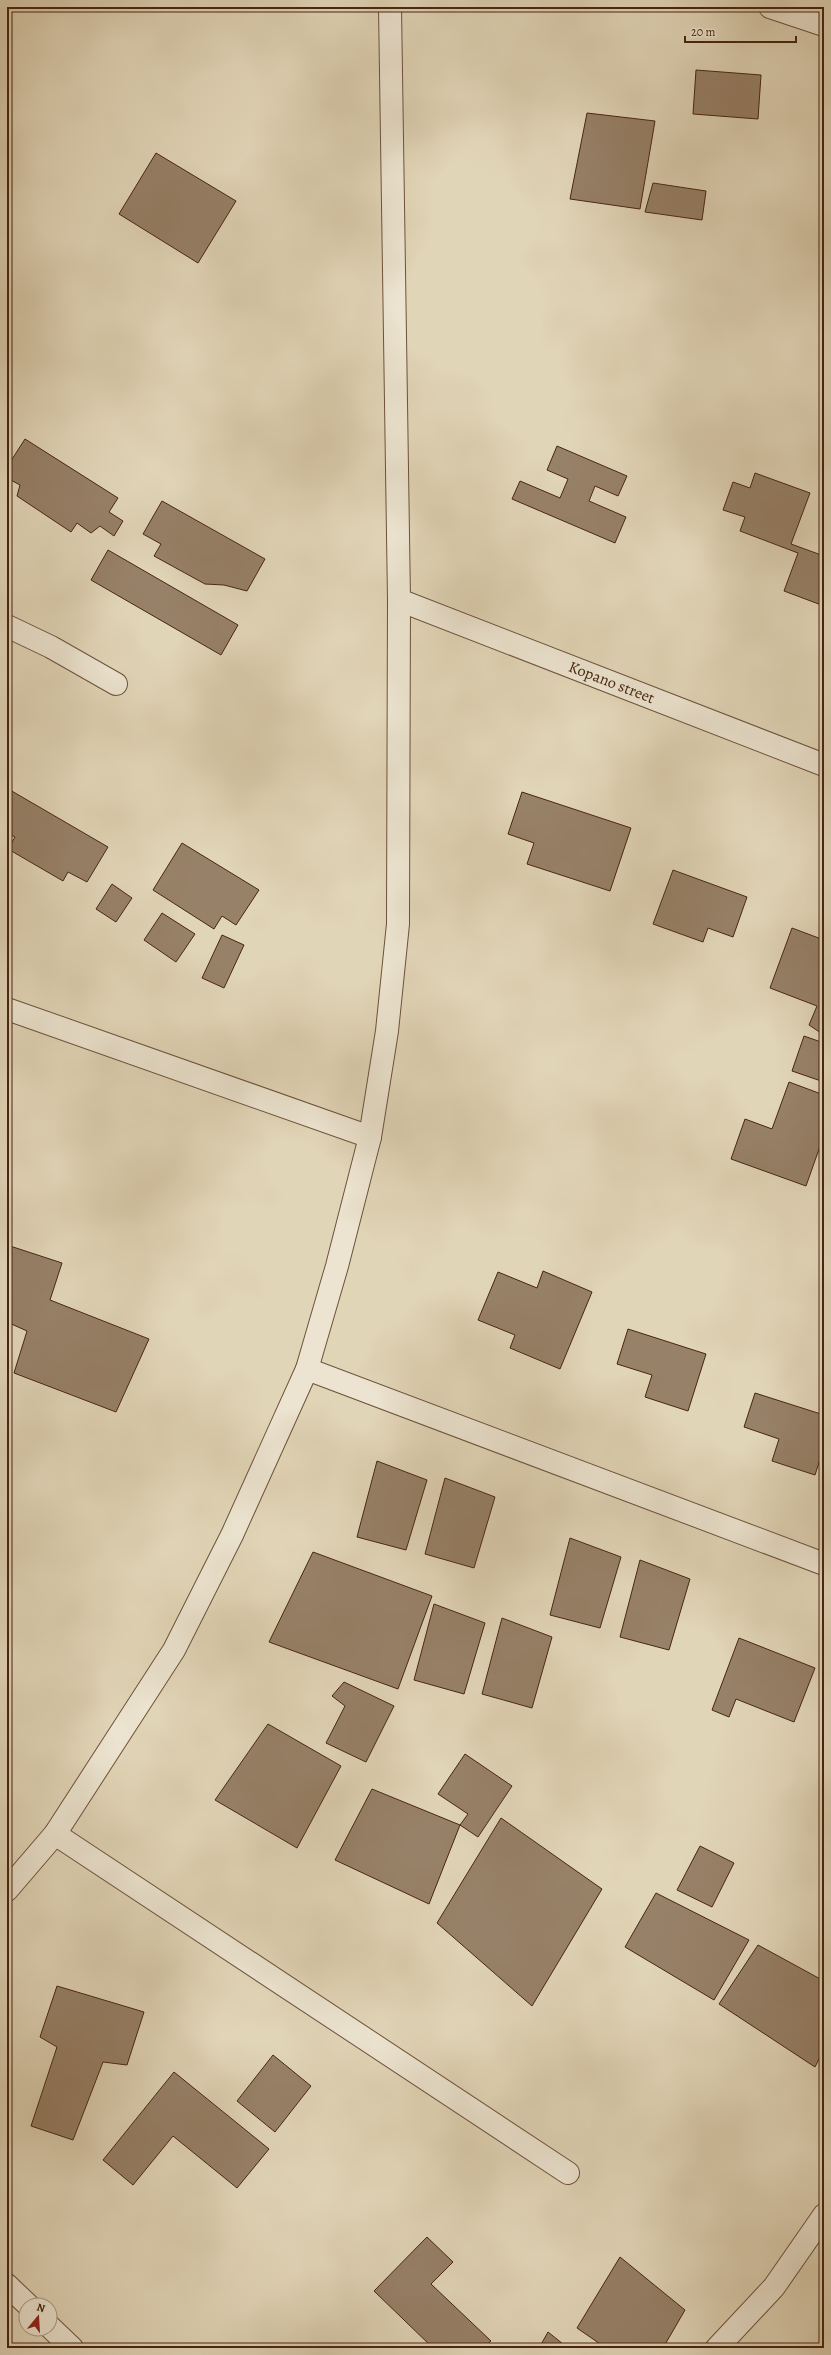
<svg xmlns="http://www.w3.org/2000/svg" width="831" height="2355" viewBox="0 0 831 2355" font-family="Alegreya,serif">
  <rect width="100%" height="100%" fill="#e1d5b7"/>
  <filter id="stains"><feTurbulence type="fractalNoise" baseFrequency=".005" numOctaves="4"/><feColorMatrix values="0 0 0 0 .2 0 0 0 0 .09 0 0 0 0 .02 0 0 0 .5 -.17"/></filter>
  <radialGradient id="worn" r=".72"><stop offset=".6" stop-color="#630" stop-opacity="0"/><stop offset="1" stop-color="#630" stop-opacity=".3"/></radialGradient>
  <!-- building -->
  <g fill="#978168" stroke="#472512">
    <polygon points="696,70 761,75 758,119 693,114"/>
    <polygon points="587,113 655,121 640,209 570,199"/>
    <polygon points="156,153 236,201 198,263 119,214"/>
    <polygon points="653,183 706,191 702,220 645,212"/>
    <polygon points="25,439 118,498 109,512 123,521 114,536 100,526 91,533 77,523 71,532 17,496 20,485 7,478 7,467"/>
    <polygon points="557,446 627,476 618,496 595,486 589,501 626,517 615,543 512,499 520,481 560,498 568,479 547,470"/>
    <polygon points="755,473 810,493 791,544 824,556 824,606 784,591 798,553 740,531 745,517 723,510 733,482 750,488"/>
    <polygon points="162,501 265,559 247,591 224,585 205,584 154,556 161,544 143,534"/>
    <polygon points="108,550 238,625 221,655 91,580"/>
    <polygon points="10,790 108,847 87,882 68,872 63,881 8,849 15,837 7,833 7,795"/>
    <polygon points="522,792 631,828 610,891 527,864 534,843 508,834"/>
    <polygon points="182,843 259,890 236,925 222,916 214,929 153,890"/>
    <polygon points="673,870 747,897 733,937 708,928 703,942 653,924"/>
    <polygon points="112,884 132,898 116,922 96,909"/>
    <polygon points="162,913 195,934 176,962 144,940"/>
    <polygon points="792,928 824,940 824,1035 809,1025 817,1006 770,988"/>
    <polygon points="222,935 244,945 224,988 202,978"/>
    <polygon points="804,1036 824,1043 824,1082 792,1071"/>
    <polygon points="789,1082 824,1095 824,1135 806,1186 731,1159 745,1119 772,1129"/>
    <polygon points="7,1245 62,1263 50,1300 149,1339 116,1412 14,1373 27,1331 7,1322 9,1297 7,1297"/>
    <polygon points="543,1271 592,1292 560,1369 510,1348 515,1335 478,1320 498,1272 537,1288"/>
    <polygon points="628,1329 706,1354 688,1411 645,1397 652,1375 617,1364"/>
    <polygon points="755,1393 824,1415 824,1447 815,1475 772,1461 779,1439 744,1427"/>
    <polygon points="377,1461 427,1480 406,1550 357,1537"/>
    <polygon points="445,1478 495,1497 474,1568 425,1554"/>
    <polygon points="570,1538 621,1557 600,1628 550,1615"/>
    <polygon points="313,1552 432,1596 398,1689 269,1642"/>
    <polygon points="640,1560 690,1579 669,1650 620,1637"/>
    <polygon points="434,1604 485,1623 464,1694 414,1680"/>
    <polygon points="502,1618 552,1637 532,1708 482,1694"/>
    <polygon points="739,1638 815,1668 794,1722 736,1699 729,1717 712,1710"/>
    <polygon points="344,1682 394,1706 366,1762 326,1743 345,1706 332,1696"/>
    <polygon points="268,1724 341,1766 297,1848 215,1800"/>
    <polygon points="465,1754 512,1786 478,1837 460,1825 468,1814 438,1794"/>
    <polygon points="372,1789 460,1825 429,1904 335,1860"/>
    <polygon points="501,1818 602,1889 532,2006 437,1923"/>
    <polygon points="700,1846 734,1863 712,1907 677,1890"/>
    <polygon points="656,1893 749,1940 714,2000 625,1947"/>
    <polygon points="758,1945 824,1981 824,2049 815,2067 719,2004"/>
    <polygon points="57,1986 144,2012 127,2065 103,2062 73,2140 31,2126 57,2047 40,2037"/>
    <polygon points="273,2055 311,2086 275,2132 237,2101"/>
    <polygon points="174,2072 269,2149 237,2188 173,2136 133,2185 103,2160"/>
    <polygon points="427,2237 453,2262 431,2284 491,2341 483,2348 433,2348 374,2291"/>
    <polygon points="620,2257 685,2310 663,2348 606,2348 577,2328"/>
    <polygon points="548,2332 568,2348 539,2348"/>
  </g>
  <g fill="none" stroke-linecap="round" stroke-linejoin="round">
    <!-- minor casing -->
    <g stroke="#6e513b" stroke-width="24">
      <g id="minor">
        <polyline points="770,7 824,25"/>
        <path id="s1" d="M399,600l425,165"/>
        <polyline points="7,626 51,647 116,684"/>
        <polyline points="7,1009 370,1137"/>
        <polyline points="307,1369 824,1564"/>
        <polyline points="55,1834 568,2173"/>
        <polyline points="7,1890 55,1834 174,1650 232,1535 307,1369 337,1266 370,1137 387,1031 398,924 399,600 390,7"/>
        <polyline points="7,2285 28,2305"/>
        <polyline points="50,2327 72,2348"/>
        <polyline points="717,2348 774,2287 824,2215"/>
      </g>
    </g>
    <!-- minor -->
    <use href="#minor" stroke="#ece4d0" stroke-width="22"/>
  </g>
  <g text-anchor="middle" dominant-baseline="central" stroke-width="3" stroke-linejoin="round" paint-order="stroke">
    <!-- street labels -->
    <g font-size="16" fill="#472512" stroke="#ece4d0">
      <text stroke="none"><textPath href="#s1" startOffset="228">Kopano street</textPath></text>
    </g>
  </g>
  <!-- margin -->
  <rect width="831" height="2355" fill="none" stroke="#e1d5b7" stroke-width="24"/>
  <rect x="8" y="8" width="815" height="2339" fill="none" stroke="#472512" stroke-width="2"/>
  <rect x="12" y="12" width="807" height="2331" fill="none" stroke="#472512"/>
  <!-- north arrow -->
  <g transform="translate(38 2317) rotate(18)"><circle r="19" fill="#ece4d0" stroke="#aa9884"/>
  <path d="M0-3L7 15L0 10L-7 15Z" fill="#8f2418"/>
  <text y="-6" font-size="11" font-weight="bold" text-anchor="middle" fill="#472512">N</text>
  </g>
  <!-- scale -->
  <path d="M685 36v6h111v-6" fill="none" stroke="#472512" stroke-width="2"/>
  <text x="691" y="36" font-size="12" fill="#472512" stroke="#ece4d0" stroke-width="3" paint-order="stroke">20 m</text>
  <rect width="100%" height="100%" filter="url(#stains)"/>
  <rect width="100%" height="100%" fill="url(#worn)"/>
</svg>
